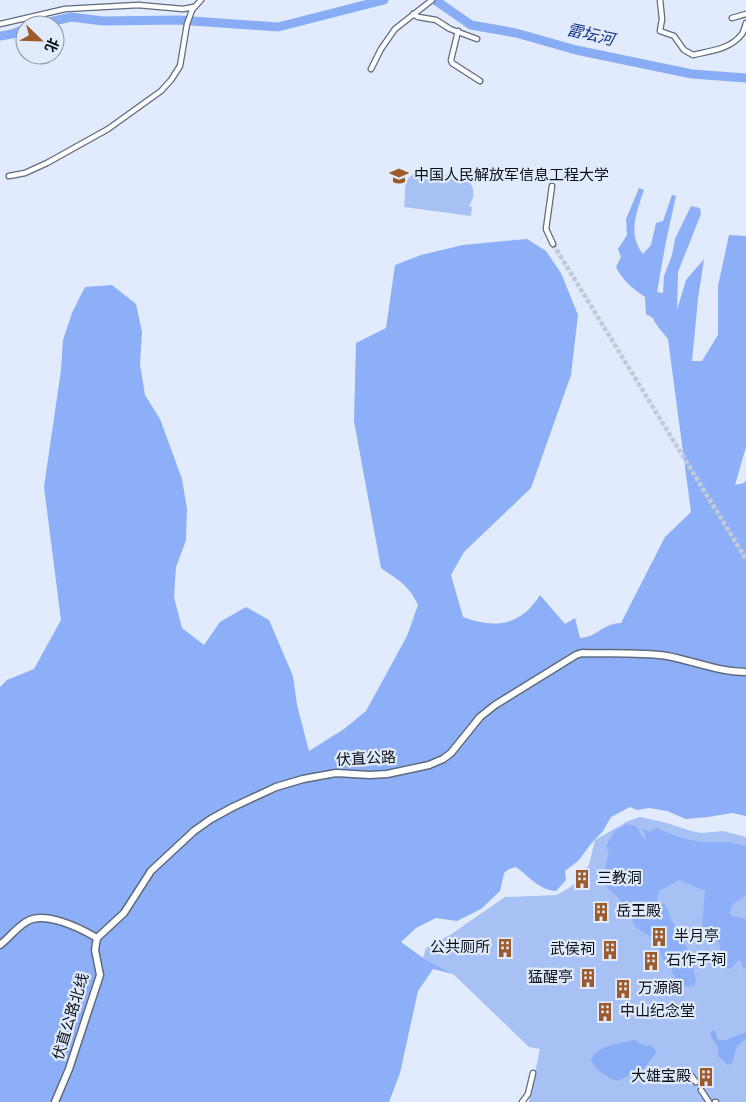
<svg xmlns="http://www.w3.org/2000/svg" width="746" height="1102" viewBox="0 0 746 1102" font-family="Overpass,'Noto Sans SC',sans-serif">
  <rect width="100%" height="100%" fill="#e1ebfd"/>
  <!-- green -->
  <g fill="#a7c1f4">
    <path d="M419,171l43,6c12,6 15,17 7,29l3,1 -1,9 -67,-9c3,-16 -4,-28 15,-36z"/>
    <polygon points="640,817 667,823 691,831 702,833 723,831 746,837 746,1102 529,1102 540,1049 529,1047 453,974 423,958 426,948 450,935 505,897 557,895 572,886 589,865 595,840 628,821"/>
  </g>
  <!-- forest -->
  <g fill="#8caff7">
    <path d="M639,188l5,2c-7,21 -17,44 -1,64l8,-9 5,-22 7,-2 9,-26 4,1 -10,45 -9,51 6,1 1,-17 8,-21 3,-16 16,-33 9,2 1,6 -23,58 -1,38 9,-30 18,-21 -6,40 -6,62h10l16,-26v-49l11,-51 17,1v211l-11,38 9,-2 2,-3v336l-14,-3 -24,4 -22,2 -19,-8 -18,-3 -12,2 -7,-3 -19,10 -8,14 -13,14 -11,15 -14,11 1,9 -10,11c-15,0 -28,-15 -40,-24l-7,2 -5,4 -4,18 -19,18 -24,12 -21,-3 -20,10 -15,14 22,16 30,16 -20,-5 -15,22 -18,82 -11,29h-389v-415l7,-7 27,-11 27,-49 -17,-133 17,-117 2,-30 9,-27 13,-26 27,-2 24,19 6,28 -2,32 5,31 15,24 22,60 5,30 -1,31 -10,27 -2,30 8,31 22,17 16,-23 26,-15 23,13 24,56 4,29 12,46 35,-22 22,-18 41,-75 11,-31c-9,-20 -20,-25 -37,-37l-27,-147 2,-78 30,-15 9,-63 26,-10 42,-10 64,-6 19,12 15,22 17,42 -7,60 -40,113 -67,64 -13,23 12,42c31,12 58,9 77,-22l25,29 10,-6 5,20c16,0 23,-15 41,-15l44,-86 26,-25 -23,-173c-5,-7 -12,-13 -15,-21l-7,-4 -1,-17c-13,-9 -22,-16 -29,-30l5,-10 -3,-8 9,-14 -1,-16z"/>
    <path d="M626,824l10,2 8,13 2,-2 -4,-9 7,4 7,-4 22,9 22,5h28l18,4v49l-13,9 -4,9 3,3 14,3v48l-3,2 -1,-7 -4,-2 -7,9 -6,-1 -6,-4c4,-30 -3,-19 -17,-38l3,-35 -26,-11 -20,11 -2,9 9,6 6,15 18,33 6,27 -2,5 -11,1 -6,-4 -6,-14 -10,-12 -3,-13 -3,-5 -14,-8 -7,-6 -3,-11 -6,-9 -19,-19 -3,-10 6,-24 -3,-6 8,-14z"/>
  </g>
  <!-- water -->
  <g fill="#89adf4">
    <polygon points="713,1030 715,1031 718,1040 726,1040 746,1032 746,1039 737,1046 732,1063 728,1065 718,1056 718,1048 710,1034"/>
    <path d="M635,1040l7,5 10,1 5,6 -14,17 -26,12c-11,-4 -21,-11 -26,-21 5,-15 31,-17 44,-20z"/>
  </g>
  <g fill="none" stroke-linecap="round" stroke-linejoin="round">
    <!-- river -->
    <g stroke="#89adf4" stroke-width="9">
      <polyline points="435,0 471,25 516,33 576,50 692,74 746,78"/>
      <polyline points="37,25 71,17 103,21 178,20 278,27 384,0"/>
      <polyline points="0,36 12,34 25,29"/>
    </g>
    <!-- street-tunnel -->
    <polyline stroke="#c1cada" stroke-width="4.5" stroke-dasharray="4.5 2" stroke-linecap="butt" points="553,244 746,559"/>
    <!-- street casing -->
    <g stroke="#606a7e" stroke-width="7">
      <g id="street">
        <path d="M660,0l2,19 -2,12 14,5 10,14 9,5c17,-4 38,-6 49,-21 2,-3 3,-8 4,-11"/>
        <polyline points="413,14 418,17 436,20 450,29 477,39"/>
        <polyline points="732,18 746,14"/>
        <polyline points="0,24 65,9 138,5 183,9 194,7"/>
        <polyline points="458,31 451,60 452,63 480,81"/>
        <polyline points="371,69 381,49 395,29 432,0"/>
        <polyline points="9,176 25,173 47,163 108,129 161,91 171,80 180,66 187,24 192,10 201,0"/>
        <polyline points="552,186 546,229 553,244"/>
        <polyline points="689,1073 696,1082"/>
        <polyline points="701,1090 709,1102"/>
        <polyline points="522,1102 528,1094 533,1073"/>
        <polyline points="715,1102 716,1102"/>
      </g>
    </g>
    <!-- secondary casing -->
    <g stroke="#606a7e" stroke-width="9">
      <g id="secondary">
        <path d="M97,938l27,-25 27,-42 43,-40 17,-12 22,-12 43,-20 27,-8 33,-6 34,2 17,-1 42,-9 14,-6 8,-6 29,-36 15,-12 81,-50 6,-2c28,1 57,-1 85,3 27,5 51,16 79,16"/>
        <path d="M0,945c9,-7 15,-16 26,-23 18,-12 54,6 71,16"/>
        <polyline points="55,1102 69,1069 100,975 95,950 97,938"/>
      </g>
    </g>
    <!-- street -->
    <use href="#street" stroke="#fff" stroke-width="4.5"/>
    <!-- secondary -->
    <use href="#secondary" stroke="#fff" stroke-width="6"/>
  </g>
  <!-- icons -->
  <defs>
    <g id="university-bare" transform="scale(1.5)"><path d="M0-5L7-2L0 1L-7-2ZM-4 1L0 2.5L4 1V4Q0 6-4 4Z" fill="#9d5a2a" stroke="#e1ebfd" stroke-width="2.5" paint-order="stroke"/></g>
    <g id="building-bare" transform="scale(1.5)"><path d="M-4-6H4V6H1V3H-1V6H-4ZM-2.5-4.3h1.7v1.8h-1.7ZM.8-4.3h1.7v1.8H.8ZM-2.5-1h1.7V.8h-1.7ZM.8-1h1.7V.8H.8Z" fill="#9d5a2a" stroke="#e1ebfd" stroke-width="2.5" paint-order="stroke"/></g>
  </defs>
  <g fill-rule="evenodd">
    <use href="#university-bare" x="399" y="176"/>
    <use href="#building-bare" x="582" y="879"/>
    <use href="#building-bare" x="601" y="912"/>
    <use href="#building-bare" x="659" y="937"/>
    <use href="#building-bare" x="505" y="948"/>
    <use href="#building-bare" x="610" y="950"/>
    <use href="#building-bare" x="651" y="961"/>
    <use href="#building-bare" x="588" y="978"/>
    <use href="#building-bare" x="623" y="989"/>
    <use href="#building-bare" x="605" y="1012"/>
    <use href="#building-bare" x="706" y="1077"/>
  </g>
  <g text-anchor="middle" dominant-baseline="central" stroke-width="4.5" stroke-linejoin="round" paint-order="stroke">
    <!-- poi labels -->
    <g font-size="15" fill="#0b0f16" stroke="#e1ebfd" text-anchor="start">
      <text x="414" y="176">中国人民解放军信息工程大学</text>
      <text x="597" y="879">三教洞</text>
      <text x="616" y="912">岳王殿</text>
      <text x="674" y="937">半月亭</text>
      <text x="490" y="948" text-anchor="end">公共厕所</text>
      <text x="595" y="950" text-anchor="end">武侯祠</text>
      <text x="666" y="961">石作子祠</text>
      <text x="573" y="978" text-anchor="end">猛醒亭</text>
      <text x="638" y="989">万源阁</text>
      <text x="620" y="1012">中山纪念堂</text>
      <text x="691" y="1077" text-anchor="end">大雄宝殿</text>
    </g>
    <!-- street labels -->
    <g font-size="15" fill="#0b0f16" stroke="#e1ebfd">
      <text transform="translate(366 760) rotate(-3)">伏直公路</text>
      <text transform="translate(72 1017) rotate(-73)">伏直公路北线</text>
    </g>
    <!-- water labels -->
    <g font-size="16" font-style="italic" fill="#103081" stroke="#e1ebfd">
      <text transform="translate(590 36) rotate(13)">雷坛河</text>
    </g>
  </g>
  <!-- north arrow -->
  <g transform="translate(40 40) rotate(113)"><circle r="24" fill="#e1ebfd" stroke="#8b93a1"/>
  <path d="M0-4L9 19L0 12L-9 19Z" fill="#9d5a2a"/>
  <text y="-8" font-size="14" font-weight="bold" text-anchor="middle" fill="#0b0f16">北</text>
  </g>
</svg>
